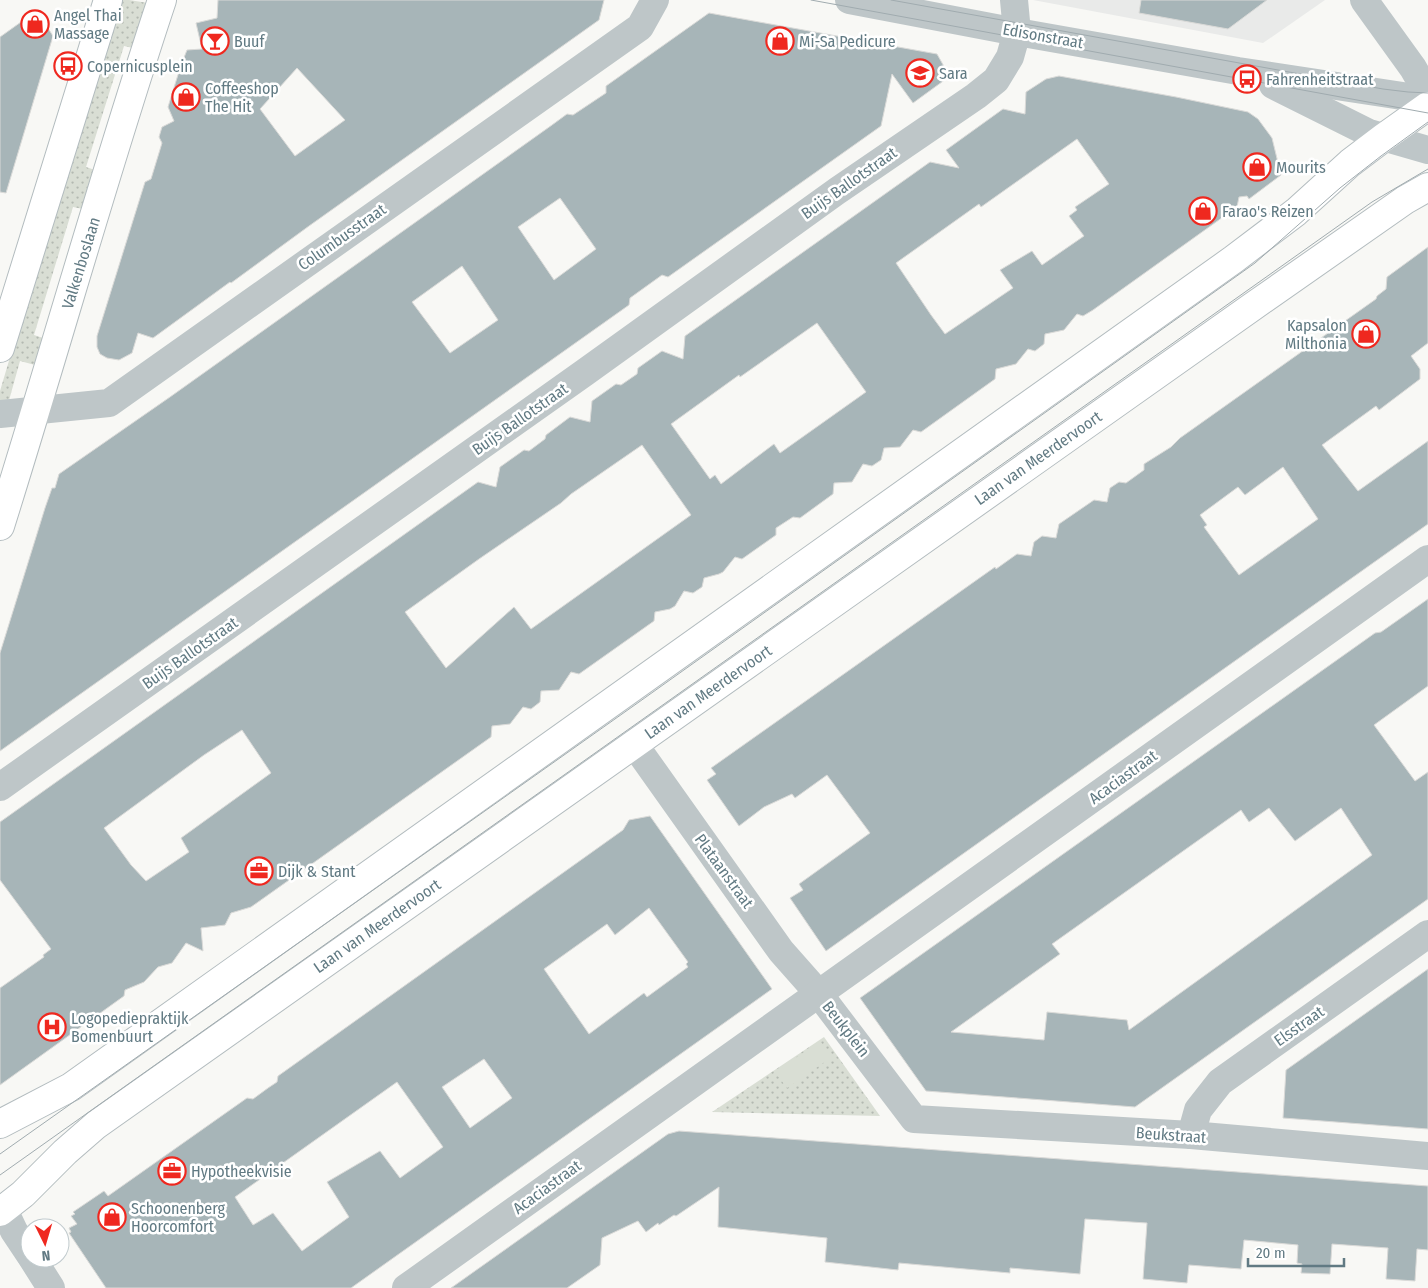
<svg xmlns="http://www.w3.org/2000/svg" width="1428" height="1288" viewBox="0 0 1428 1288" font-family="'Fira Sans Condensed',sans-serif">
  <defs>
    <pattern id="green-dots" width="8" height="8" patternUnits="userSpaceOnUse" patternTransform="scale(1.25)"><rect width="8" height="8" fill="#d9ded4"/><path d="M2 2h.1M6 6h.1" fill="none" stroke="#b3b9b1" stroke-width="1.8" stroke-linecap="round"/></pattern>
  </defs>
  <rect width="100%" height="100%" fill="#f8f8f5"/>
  <!-- built -->
  <polygon fill="#e9eae9" points="1033,0 1325,0 1263,43"/>
  <!-- green -->
  <g fill="url(#green-dots)">
    <polygon points="116,0 129,0 148,3 133,48 124,46 86,167 95,170 83,209 73,207 34,335 43,338 35,365 20,361 8,404 0,401 0,391"/>
    <polygon points="824,1037 880,1116 712,1112"/>
  </g>
  <!-- pitch -->
  <polygon fill="#d9ded4" points="820,1041 832,1057 787,1088 775,1072"/>
  <!-- building -->
  <g fill="#a7b5b8" stroke="#dadad8" fill-rule="evenodd">
    <path d="M218,0h386l-5,20 -290,206 -78,57 -1,-1 -77,56 -15,-5 -6,20 -13,7 -12,-2 -7,-4 -3,-7v-11l48,-154 6,-3 11,-36 -3,-6 3,-10 12,-6 -6,-14 13,-42 6,-15 15,-1 -6,-26 21,-5zM297,68l48,52 -50,36 -35,-47z"/>
    <polygon points="1141,0 1267,0 1228,29 1139,13"/>
    <path d="M709,13l228,41 9,16v9l-33,24 -21,-29 -11,52 -213,151 -6,-2 -32,23 -1,7 -629,446v-98l45,-145 7,-20h3l4,-14 111,-77 382,-272 15,-11 6,1 33,-22v-7zM560,198l36,51 -42,31 -36,-53zM462,266l36,54 -48,33 -38,-51z"/>
    <polygon points="28,17 42,19 53,36 6,193 0,192 0,37"/>
    <path d="M1059,76l117,21 72,15 10,7 14,19 9,37 -32,24 -2,-3 -8,1 -2,10 -144,103 -10,6 -6,-2 -13,16 -19,4 -1,10 -9,7 -7,-2 -12,15 -20,5 -1,10 -74,53 -8,-2 -13,17 -16,1 -3,12 -9,6 -9,-2 -11,18 -18,1 -1,11 -33,24 -7,-1 -17,11v7l-34,24 -7,-2 -12,15 -4,2 -15,4 -2,9 -9,6 -9,-2 -9,15 -5,3 -15,3 -1,9 -75,53 -8,-2 -12,18 -18,1 -1,11 -9,7 -8,-2 -13,17 -18,2 -1,11 -240,170 -20,6 -6,12 -24,3 2,23 -17,-8 -14,20 -14,4 -14,15 -19,8 -1,6 -124,89v-97l44,-31 -1,-2 8,-6 -51,-69v-58l478,-340 18,5 4,-20 24,-17 5,1 16,-12 1,-4 24,-18 20,5 2,-21 24,-17 5,1 16,-11 1,-6 24,-17 21,8 2,-23 245,-174 29,6 -13,-18 57,-41 22,5 1,-22 20,-13zM1077,139l32,45 -34,23 2,3 -8,6 15,20 -42,29 -10,-14 -32,19 13,18 -68,46 -14,-19 -35,-52 83,-59 2,3zM817,323l49,69 -86,61 -6,-9 -53,40 -6,-9 -5,4 -39,-55 68,-49 1,2zM642,445l49,70 -160,114 -17,-22 -68,61 -41,-56 74,-53 82,-56 10,-9zM242,730l29,43 -90,65 8,14 -43,29 -15,-16 -27,-37 100,-73z"/>
    <path d="M1428,247v96l-17,13 9,13v10l-41,31 -3,-4 -54,39 36,46 70,-50v83l-602,427 -36,-53 13,-8 -4,-6 71,-51 -43,-58 -32,23 -3,-4 -28,13 -25,19 -32,-46 9,-6 -5,-6 284,-201 1,2 21,-15 14,2 3,-14 8,-6 14,2 3,-14 35,-24 13,2 3,-14 9,-6 7,1 18,-13v-6l27,-17 9,-9 196,-139 1,-3 9,-7 1,-12zM1283,467l35,52 -79,56 -35,-48 3,-2 -7,-10 38,-28 7,8z"/>
    <path d="M1428,599v87l-54,39 41,56 13,-9v127l-293,208 -209,-16 -66,-93 515,-365 6,-1zM1269,808l26,33 46,-33 31,47 -243,175 -2,-10 -80,-8 -3,28 -93,-8 109,-78 -8,-10 189,-134 8,12z"/>
    <path d="M650,816l122,173 -421,299h-245l-37,-55 2,-1 -2,-4 8,-4 -6,-8 4,-2 -2,-2 31,-21 4,5 139,-98 6,1 15,-11 9,-6 1,-6 345,-246 6,-10zM649,908l39,54 -2,2 2,3 -41,30 -3,-4 -55,41 -45,-65 63,-45 8,11zM484,1059l28,39 -42,30 -28,-41zM397,1082l46,65 -43,31 -20,-27 -53,31 22,35 -47,34 -29,-38 -20,12 -18,-28z"/>
    <polygon points="1428,969 1428,1129 1283,1118 1286,1070"/>
    <polygon points="679,1131 1428,1186 1428,1250 1417,1249 1415,1281 1386,1279 1388,1248 1332,1244 1330,1274 1301,1273 1302,1264 1297,1263 1298,1245 1244,1240 1241,1269 1189,1265 1187,1283 1143,1279 1147,1223 1085,1219 1080,1274 1010,1268 1010,1273 899,1263 898,1270 825,1262 827,1238 718,1227 719,1187 676,1216 674,1215 659,1225 658,1223 646,1232 638,1221 602,1238 600,1265 567,1288 451,1288 668,1134"/>
  </g>
  <g fill="none" stroke-linecap="round" stroke-linejoin="round">
    <!-- secondary casing -->
    <g stroke="#b3bcbf" stroke-width="30">
      <g id="secondary">
        <polyline points="0,348 108,0"/>
        <path d="M0,526c55,-175 104,-352 162,-526"/>
        <polyline points="0,1124 71,1087 1234,259 1296,212 1350,163 1383,138 1428,106"/>
        <polyline points="0,1212 23,1194 65,1152 96,1125 1252,307 1405,200 1428,187"/>
      </g>
    </g>
    <!-- street -->
    <g stroke="#bec6c8" stroke-width="28">
      <polyline points="849,0 1017,32 1238,71 1428,100"/>
      <polyline points="1364,0 1413,68 1428,94"/>
      <polyline points="1273,85 1369,133 1428,150"/>
      <polyline points="0,414 109,403 640,27 655,0"/>
      <polyline points="634,744 781,951 819,994 914,1119 1191,1135 1428,1156"/>
      <polyline points="0,787 584,373 837,191 976,96 996,80 1010,57 1017,32 1014,0"/>
      <polyline points="1191,1135 1198,1110 1220,1082 1428,934"/>
      <polyline points="4,1210 14,1231 30,1255"/>
      <polyline points="32,1258 51,1288"/>
      <polyline points="406,1288 1428,559"/>
    </g>
    <!-- secondary -->
    <use href="#secondary" stroke="#fff" stroke-width="28"/>
    <!-- tram -->
    <g stroke="#a0abaf" stroke-width="1">
      <polyline points="811,0 1428,113"/>
      <polyline points="891,0 1383,89 1408,92 1428,93"/>
      <polyline points="0,1154 639,702 1255,263 1340,188 1381,156 1428,122"/>
      <polyline points="0,1175 1372,202 1428,169"/>
    </g>
  </g>
  <!-- icons -->
  <defs>
    <g id="shop-ring" transform="scale(1.4375)"><circle r="9.5" fill="#fff" stroke="#ef281f" stroke-width="1.5"/><path d="M-5-2.5h2.3a2.7 3.5 0 0 1 5.4 0H5L5.5 6h-11ZM-1.5-2.5h3a1.5 2.3 0 0 0-3 0Z" fill="#ef281f"/></g>
    <g id="bar-ring" transform="scale(1.4375)"><circle r="9.5" fill="#fff" stroke="#ef281f" stroke-width="1.5"/><path d="M-6-5H6L.8 .8V4.5H3.5V6h-7V4.5H-.8V.8Z" fill="#ef281f"/></g>
    <g id="bus-ring" transform="scale(1.4375)"><circle r="9.5" fill="#fff" stroke="#ef281f" stroke-width="1.5"/><path d="M-5-6H5V4H4V6H2V4H-2V6H-4V4H-5ZM-3.5-4V0h7V-4ZM-3.5 1.2v1.5H-2V1.2ZM2 1.2v1.5H3.5V1.2Z" fill="#ef281f"/></g>
    <g id="school-ring" transform="scale(1.4375)"><circle r="9.5" fill="#fff" stroke="#ef281f" stroke-width="1.5"/><path d="M0-5L7-2L0 1L-7-2ZM-4 1L0 2.5L4 1V4Q0 6-4 4Z" fill="#ef281f"/></g>
    <g id="office-ring" transform="scale(1.4375)"><circle r="9.5" fill="#fff" stroke="#ef281f" stroke-width="1.5"/><path d="M-6-3h4V-5.5h4V-3h4V5H-6ZM-1-4.5V-3h2v-1.5ZM-6 0V1H6V0Z" fill="#ef281f"/></g>
    <g id="hospital-ring" transform="scale(1.4375)"><circle r="9.5" fill="#fff" stroke="#ef281f" stroke-width="1.5"/><path d="M-5-5h3v3.5h4V-5h3V5h-3V1.5h-4V5h-3Z" fill="#ef281f"/></g>
  </defs>
  <g fill-rule="evenodd">
    <use href="#shop-ring" x="35" y="24"/>
    <use href="#bar-ring" x="215" y="41"/>
    <use href="#shop-ring" x="780" y="41"/>
    <use href="#bus-ring" x="68" y="66"/>
    <use href="#school-ring" x="920" y="73"/>
    <use href="#bus-ring" x="1247" y="79"/>
    <use href="#shop-ring" x="186" y="97"/>
    <use href="#shop-ring" x="1257" y="167"/>
    <use href="#shop-ring" x="1203" y="211"/>
    <use href="#shop-ring" x="1366" y="334"/>
    <use href="#office-ring" x="259" y="871"/>
    <use href="#hospital-ring" x="52" y="1027"/>
    <use href="#office-ring" x="172" y="1171"/>
    <use href="#shop-ring" x="112" y="1217"/>
  </g>
  <g text-anchor="middle" dominant-baseline="central" stroke-width="5" stroke-linejoin="round" paint-order="stroke">
    <!-- poi labels -->
    <g font-size="16" fill="#617a83" stroke="#fff" text-anchor="start">
      <text x="54" y="15">Angel Thai<tspan x="54" dy="18">Massage</tspan></text>
      <text x="234" y="41">Buuf</text>
      <text x="799" y="41">Mi-Sa Pedicure</text>
      <text x="87" y="66">Copernicusplein</text>
      <text x="939" y="73">Sara</text>
      <text x="1266" y="79">Fahrenheitstraat</text>
      <text x="205" y="88">Coffeeshop<tspan x="205" dy="18">The Hit</tspan></text>
      <text x="1276" y="167">Mourits</text>
      <text x="1222" y="211">Farao's Reizen</text>
      <text x="1347" y="325" text-anchor="end">Kapsalon<tspan x="1347" dy="18">Milthonia</tspan></text>
      <text x="278" y="871">Dijk &amp; Stant</text>
      <text x="71" y="1018">Logopediepraktijk<tspan x="71" dy="18">Bomenbuurt</tspan></text>
      <text x="191" y="1171">Hypotheekvisie</text>
      <text x="131" y="1208">Schoonenberg<tspan x="131" dy="18">Hoorcomfort</tspan></text>
    </g>
    <!-- street labels -->
    <g font-size="16" fill="#617a83" stroke="#fff">
      <text transform="translate(1043 36) rotate(10)">Edisonstraat</text>
      <text transform="translate(849 183) rotate(-35)">Buijs Ballotstraat</text>
      <text transform="translate(342 237) rotate(-35)">Columbusstraat</text>
      <text transform="translate(81 263) rotate(-73)">Valkenboslaan</text>
      <text transform="translate(520 419) rotate(-35)">Buijs Ballotstraat</text>
      <text transform="translate(1038 458) rotate(-35)">Laan van Meerdervoort</text>
      <text transform="translate(190 653) rotate(-35)">Buijs Ballotstraat</text>
      <text transform="translate(708 692) rotate(-35)">Laan van Meerdervoort</text>
      <text transform="translate(1123 777) rotate(-36)">Acaciastraat</text>
      <text transform="translate(724 871) rotate(54)">Plataanstraat</text>
      <text transform="translate(377 926) rotate(-35)">Laan van Meerdervoort</text>
      <text transform="translate(1299 1026) rotate(-35)">Elsstraat</text>
      <text transform="translate(846 1029) rotate(52)">Beukplein</text>
      <text transform="translate(1171 1135) rotate(4)">Beukstraat</text>
      <text transform="translate(547 1187) rotate(-36)">Acaciastraat</text>
    </g>
  </g>
  <!-- north arrow -->
  <g transform="translate(45 1243) rotate(175)"><circle r="24" fill="#ffffff" stroke="#c0cacd"/>
  <path d="M0-4L9 19L0 12L-9 19Z" fill="#ef281f"/>
  <text y="-8" font-size="14" font-weight="bold" text-anchor="middle" fill="#617a83">N</text>
  </g>
  <!-- scale -->
  <path d="M1248 1258v8h96v-8" fill="none" stroke="#617a83" stroke-width="2.5"/>
  <text x="1256" y="1258" font-size="15" fill="#617a83" stroke="#ffffff" stroke-width="4" paint-order="stroke">20 m</text>
</svg>
